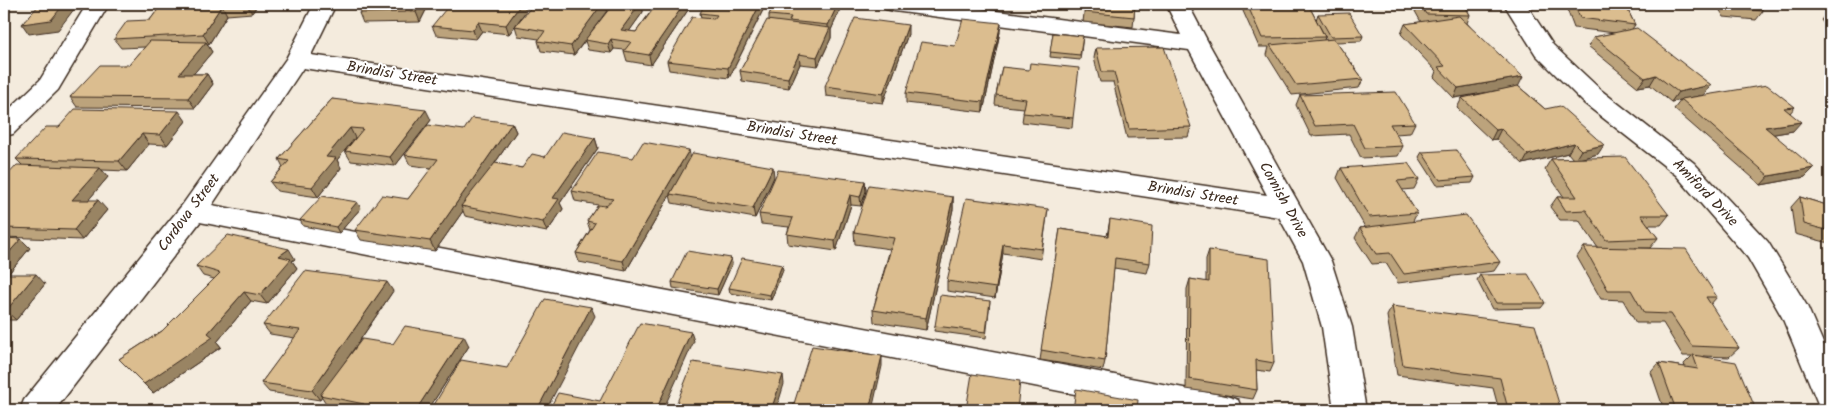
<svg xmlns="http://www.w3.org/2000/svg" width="1834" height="414" viewBox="0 0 1834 414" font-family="Kalam,sans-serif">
  <rect width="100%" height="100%" fill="#f4ebdd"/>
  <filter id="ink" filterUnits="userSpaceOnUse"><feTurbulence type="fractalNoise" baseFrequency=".02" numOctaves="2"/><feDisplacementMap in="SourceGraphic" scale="10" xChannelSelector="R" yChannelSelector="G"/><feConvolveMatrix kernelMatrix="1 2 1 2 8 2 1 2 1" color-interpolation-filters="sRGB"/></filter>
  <g filter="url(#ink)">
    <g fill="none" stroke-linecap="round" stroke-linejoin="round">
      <!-- minor casing -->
      <g stroke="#3b2a1e" stroke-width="3">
        <g id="minor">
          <polygon points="87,4 109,4 58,90 13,134 4,136 4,114 40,80"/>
          <polygon points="314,4 336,4 311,55 1267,195 1189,50 894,11 886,9 883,4 943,4 1181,35 1166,4 1188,4 1209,44 1331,261 1352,327 1366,410 1334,410 1322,327 1303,261 1279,217 303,68 212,205 1226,396 1238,400 1242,410 1156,410 200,222 55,410 20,410 24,400 183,204 286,59"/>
          <polygon points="1504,4 1526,4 1553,45 1602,91 1694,163 1768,242 1807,306 1830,359 1830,410 1819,406 1782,317 1748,258 1676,175 1584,103 1536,55"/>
        </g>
      </g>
      <!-- minor -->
      <use href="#minor" fill="#fff" fill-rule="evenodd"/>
    </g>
    <!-- wall -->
    <g fill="#bca37b" stroke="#3b2a1e">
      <polygon points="162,4 258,4 252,13 227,15 209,44 207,44 212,52 193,74 207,74 213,84 195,108 77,107 70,97 129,65 145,47 121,48 114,39 150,20"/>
      <polygon points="429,4 420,22 363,23 359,13"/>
      <polygon points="613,4 642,4 643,12 629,31 636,32 654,7 643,6 643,4 689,4 690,7 651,65 627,61 624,51 625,50 614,49 611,53 588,50 585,41 574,55 541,51 538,41 539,39 518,36 515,26 593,30"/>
      <polygon points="766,4 729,78 669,70 667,61 701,18 700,13"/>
      <polygon points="774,4 838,4 839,12 831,30 831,38 818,66 800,64 789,88 742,81 740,71 769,20 769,15"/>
      <polygon points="1076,4 1135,4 1134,17 1133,27 1083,22 1085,5"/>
      <polygon points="1245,4 1308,4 1325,37 1324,40 1327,40 1316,20 1318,14 1363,36 1361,41 1336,42 1363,79 1359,88 1292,95 1267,55 1269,47 1259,47 1243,11"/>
      <polygon points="1411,4 1464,4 1470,15 1467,23 1518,86 1598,154 1582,158 1669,215 1661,225 1648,225 1658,238 1650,248 1635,248 1717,297 1710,305 1739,348 1729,357 1703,356 1756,410 1664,410 1651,372 1659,363 1685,367 1684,364 1692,356 1683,356 1663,323 1636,323 1623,300 1601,299 1577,257 1584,247 1598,248 1579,220 1560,220 1550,207 1557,197 1564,197 1545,169 1551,159 1573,159 1568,153 1523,164 1496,139 1491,140 1457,108 1462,98 1496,91 1454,98 1434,77 1436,71 1401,34 1405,24 1421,22"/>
      <polygon points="1565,4 1625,4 1635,25 1632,29 1711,85 1704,95 1693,97 1795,107 1790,113 1793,131 1774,134 1805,177 1761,185 1674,109 1681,100 1671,102 1650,85 1638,87 1588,46 1594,37 1615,33 1574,28"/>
      <polygon points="1716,4 1758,4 1763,11 1756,20 1724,17"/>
      <polygon points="1821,4 1830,4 1830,32 1821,20 1827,13"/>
      <polygon points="526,11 509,34 482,31 476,39 436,35 432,26"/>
      <polygon points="1000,32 983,112 906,103 906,93 955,46"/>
      <polygon points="1053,33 1083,36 1080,60 1050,57"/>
      <polygon points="908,34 883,103 826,96 825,86"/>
      <polygon points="1096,48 1191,127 1188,137 1127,138 1113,82 1100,82 1094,58"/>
      <polygon points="1002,67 1073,118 1072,128 1022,122 1024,108 995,105 996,95"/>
      <polygon points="1300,95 1415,123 1410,133 1395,134 1403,146 1398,156 1361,158 1349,134 1311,136 1296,105"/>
      <polygon points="332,99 431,120 395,166 351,161 345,151 356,138 355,138 337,160 341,168 318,197 277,191 270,182 283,167 279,159"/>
      <polygon points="186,121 167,145 149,144 127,171 102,170 108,177 88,200 107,210 82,240 4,237 4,179 22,165 16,159 59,127"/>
      <polygon points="512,123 516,132 495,163 522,168 545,157 595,138 598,148 560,203 563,209 547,232 465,216 463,211 435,251 361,240 355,230 408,199 432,168 410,165 405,155 464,130"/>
      <polygon points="1422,152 1475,177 1472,183 1437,185 1419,157"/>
      <polygon points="690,157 774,177 755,218 672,203 670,195 626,271 579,262 576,253 590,230 587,221 598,205 575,201 572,191 633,158"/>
      <polygon points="1341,168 1419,179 1414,189 1402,190 1417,213 1413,221 1500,262 1494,271 1398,283 1386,263 1372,264 1355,238 1360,228 1365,227 1337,178"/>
      <polygon points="865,181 866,191 861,206 851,205 836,251 788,244 787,234 789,227 761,224 759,214"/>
      <polygon points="953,197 953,209 926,330 874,322 873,310 890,249 855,244 854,232"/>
      <polygon points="1800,197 1830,206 1830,253 1829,243 1795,234 1791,207"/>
      <polygon points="361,208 339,233 303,226 300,220"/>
      <polygon points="1048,209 1041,259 1003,253 995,298 947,291 947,281"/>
      <polygon points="1110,219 1150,263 1147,273 1114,268 1105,361 1103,370 1040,360 1060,229 1107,236"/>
      <polygon points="4,238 30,248 8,274 45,284 16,320 4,320"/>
      <polygon points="1209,250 1274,363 1270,372 1256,370 1257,390 1253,399 1186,389 1187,289 1190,279 1206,282 1206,259"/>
      <polygon points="731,258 732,264 718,295 673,288 672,282"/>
      <polygon points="295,259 292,261 297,268 267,304 251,301 217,342 221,347 153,393 119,359 162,331 214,279 203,276 196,266"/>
      <polygon points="783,270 771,300 730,293 729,288"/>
      <polygon points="1480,275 1545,303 1541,308 1492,309 1477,280"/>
      <polygon points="393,291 352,352 393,344 469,346 428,410 357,410 327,405 322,397 320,400 269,392 261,383 295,338 270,334 263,325"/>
      <polygon points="990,301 986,338 934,331 935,326"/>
      <polygon points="1392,306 1561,410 1499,410 1493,388 1397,375 1387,316"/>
    </g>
    <!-- shaded-wall -->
    <g fill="#998464" stroke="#3b2a1e">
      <polygon points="64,4 78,4 58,30 29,34 22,24"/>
      <polygon points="246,4 258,4 252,13"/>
      <polygon points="420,4 429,4 420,22 416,12"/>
      <polygon points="521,4 524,4 526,11 509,34 506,25"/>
      <polygon points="602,4 612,4 574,55 571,46"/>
      <polygon points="640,4 642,4 643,12 623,40 621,30"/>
      <polygon points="684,4 689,4 690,7 651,65 649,55"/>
      <polygon points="760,4 766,4 729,78 728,68"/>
      <polygon points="838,4 839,12 831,30 831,38 818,66 817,57 828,32 828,25"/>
      <polygon points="222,5 227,15 209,44 203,34"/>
      <polygon points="478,22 482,31 476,39 473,30"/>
      <polygon points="1001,23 1000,32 983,112 983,102"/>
      <polygon points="908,25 908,34 883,103 883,94"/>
      <polygon points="611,39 614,49 611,53 608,44"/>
      <polygon points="206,42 212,52 185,84 179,74"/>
      <polygon points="799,54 800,64 789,88 788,78"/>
      <polygon points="207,74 213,84 195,108 188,98"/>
      <polygon points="1656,75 1650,85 1638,87 1645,78"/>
      <polygon points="1523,77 1518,87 1454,98 1458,88"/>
      <polygon points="1711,85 1704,95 1671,102 1678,92"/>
      <polygon points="426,110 431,120 395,166 390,157"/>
      <polygon points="179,111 186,121 167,145 160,135"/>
      <polygon points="1801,122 1793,131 1757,137 1765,127"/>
      <polygon points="512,123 516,132 465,207 461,206 463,211 435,251 430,241"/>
      <polygon points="350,128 355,138 337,160 341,168 318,197 312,187 326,157"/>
      <polygon points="1501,129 1496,139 1491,140 1496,130"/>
      <polygon points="142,134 149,144 127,171 119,161"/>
      <polygon points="595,138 598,148 560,203 563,209 547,232 543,222 553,198"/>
      <polygon points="1574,143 1568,153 1523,164 1528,155"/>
      <polygon points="1604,145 1598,154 1575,160 1581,150"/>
      <polygon points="689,150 691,160 670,194 670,195 626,271 623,261"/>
      <polygon points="773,167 774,177 755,218 753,208"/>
      <polygon points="100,168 108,177 80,210 72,200"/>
      <polygon points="1814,168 1805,177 1761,185 1769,176"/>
      <polygon points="865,181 866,191 861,206 860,197"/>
      <polygon points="850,195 851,205 836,251 835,241"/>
      <polygon points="953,197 953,209 926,330 926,318"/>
      <polygon points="98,200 107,210 82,240 74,230"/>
      <polygon points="357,202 361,208 339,233 336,227"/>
      <polygon points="21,239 30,248 4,279 4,258"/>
      <polygon points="1003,244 1003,253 995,298 996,288"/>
      <polygon points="289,249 295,259 292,261 297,268 267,304 260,295 279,256"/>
      <polygon points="731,258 732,264 718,295 717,289"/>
      <polygon points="782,265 783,270 771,300 770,295"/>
      <polygon points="36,274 45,284 16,320 6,311"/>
      <polygon points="387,282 393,291 322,396 320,395 322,397 320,400 312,390"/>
      <polygon points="244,292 251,301 217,342 221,347 153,393 144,384 208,333"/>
      <polygon points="591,307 595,316 546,410 537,410"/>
      <polygon points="691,332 694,341 663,410 656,410"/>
      <polygon points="464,336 469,346 428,410 416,410"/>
      <polygon points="882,356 882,366 872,410 869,410"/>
      <polygon points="783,375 784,384 776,410 771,410"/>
    </g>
    <!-- building -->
    <g fill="#dbbd8f" stroke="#3b2a1e">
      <polygon points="40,4 64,4 51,20 22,24"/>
      <polygon points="162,4 246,4 222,5 203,34 114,39 127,21 150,20"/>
      <polygon points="364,4 420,4 416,12 359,13"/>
      <polygon points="450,4 521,4 506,25 478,22 473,30 432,26"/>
      <polygon points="534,4 602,4 571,46 538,41 545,31 515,26"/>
      <polygon points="613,4 640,4 621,30 636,32 657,4 684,4 649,55 624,51 631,42 611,39 608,44 585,40"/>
      <polygon points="705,4 760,4 728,68 667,61 692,17 714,19 717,15 700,13"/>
      <polygon points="774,4 838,4 828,25 789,21 791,17 769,15"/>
      <polygon points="1085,4 1135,4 1134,17 1084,12"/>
      <polygon points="1247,4 1308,4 1325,37 1262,38"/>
      <polygon points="1420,4 1464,4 1470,15 1426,14"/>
      <polygon points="1574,4 1625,4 1635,25 1580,18"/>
      <polygon points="1728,4 1758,4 1763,11 1731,8"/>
      <polygon points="1349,13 1363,36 1331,37 1318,14"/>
      <polygon points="1459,16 1523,77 1458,88 1438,67 1445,66 1405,24"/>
      <polygon points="855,18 908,25 883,94 825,86"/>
      <polygon points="963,19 1001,23 983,102 906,93 921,42 955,46"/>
      <polygon points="767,20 830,28 817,57 799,54 788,78 740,71"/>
      <polygon points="1637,28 1711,85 1678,92 1656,75 1645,78 1594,37"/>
      <polygon points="1053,33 1083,36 1080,55 1050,52"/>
      <polygon points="1334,39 1363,79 1296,85 1270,45"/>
      <polygon points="150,41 206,42 179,74 207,74 188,98 70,97 100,65 129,65"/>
      <polygon points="1164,47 1191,127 1129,129 1114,72 1102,72 1096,48"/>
      <polygon points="1030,63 1079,68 1073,118 1023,113 1026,99 996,95 1002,67 1029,70"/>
      <polygon points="1767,85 1795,107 1784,108 1801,122 1765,127 1814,168 1769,176 1681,99"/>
      <polygon points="1518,86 1545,109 1560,106 1604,145 1581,150 1574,143 1528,155 1501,129 1496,130 1462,98"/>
      <polygon points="1396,92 1415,123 1390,124 1403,146 1365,148 1353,124 1315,126 1300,95"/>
      <polygon points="332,99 426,110 390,157 345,151 363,129 350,128 326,157 336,158 312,187 270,182 289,161 279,159"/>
      <polygon points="75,109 179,111 160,135 142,134 119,161 16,159 46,127 59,127"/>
      <polygon points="472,118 512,123 430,241 355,230 382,195 408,199 438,159 405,155 428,125 464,130"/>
      <polygon points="562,132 595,138 553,198 559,199 543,222 461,206 495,163 522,168 532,154 545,157"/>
      <polygon points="643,142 689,150 623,261 576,253 595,223 587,221 598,205 605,206 613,199 572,191 598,152 633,158"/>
      <polygon points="1456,150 1475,177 1440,180 1422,152"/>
      <polygon points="693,153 773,167 753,208 670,194"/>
      <polygon points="1625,157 1669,215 1641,215 1658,238 1606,240 1586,210 1566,211 1557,197 1577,197 1551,159"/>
      <polygon points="1408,163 1419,179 1397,181 1417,213 1369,217 1341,168"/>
      <polygon points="17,165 100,168 72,200 98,200 74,230 4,228 4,179"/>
      <polygon points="778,170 865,181 860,197 850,195 835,241 787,234 793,218 759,214"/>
      <polygon points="869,185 953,197 926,318 873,310 894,238 854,232"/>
      <polygon points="322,196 357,202 336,227 300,220"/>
      <polygon points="1800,197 1830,206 1830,231 1804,224"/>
      <polygon points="966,198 1048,209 1042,249 1003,244 996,288 947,281"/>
      <polygon points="1466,215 1500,262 1404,274 1390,253 1376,254 1360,228"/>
      <polygon points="1110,219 1152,226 1150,263 1115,258 1105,361 1041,350 1060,229 1108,236"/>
      <polygon points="228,235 289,249 279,256 291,259 260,295 244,292 208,333 213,337 144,384 119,359 162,331 220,273 196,266"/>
      <polygon points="4,238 21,239 4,258"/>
      <polygon points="1584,247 1686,249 1717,297 1706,297 1739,348 1692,346 1671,314 1644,313 1631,290 1608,290"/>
      <polygon points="1209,250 1269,259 1274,363 1256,360 1257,390 1189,379 1190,279 1209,282"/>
      <polygon points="687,251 731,258 717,289 672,282"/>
      <polygon points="742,258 782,265 770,295 729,288"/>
      <polygon points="305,271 387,282 312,390 261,383 300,330 263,325"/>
      <polygon points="4,274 36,274 6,311 4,311"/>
      <polygon points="1528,274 1545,303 1496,303 1480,275"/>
      <polygon points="940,295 990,301 986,332 935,326"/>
      <polygon points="545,299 591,307 537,410 431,410 461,360 507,368"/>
      <polygon points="1392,306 1535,325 1561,410 1517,410 1508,409 1500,378 1403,365"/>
      <polygon points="640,323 691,332 656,410 549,410 558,393 600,401"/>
      <polygon points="405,326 464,336 416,410 360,410 364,404 320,395 362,339 393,344"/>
      <polygon points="812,346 882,356 869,410 792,410"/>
      <polygon points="1693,355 1736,362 1756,410 1676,410 1659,363 1698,369"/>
      <polygon points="693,362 783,375 771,410 674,410"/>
      <polygon points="972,374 1020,381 1017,410 966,410"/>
      <polygon points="1076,389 1138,400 1137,410 1073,410"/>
      <polygon points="1433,405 1462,410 1434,410"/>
    </g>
  </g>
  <g text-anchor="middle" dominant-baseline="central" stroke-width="4" stroke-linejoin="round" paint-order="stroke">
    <!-- street labels -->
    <g font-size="15" fill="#3b2a1e" stroke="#fff">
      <text transform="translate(392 74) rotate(9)">Brindisi Street</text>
      <text transform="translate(792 134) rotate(9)">Brindisi Street</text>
      <text transform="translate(1705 193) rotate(46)">Amiford Drive</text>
      <text transform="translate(1193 194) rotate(9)">Brindisi Street</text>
      <text transform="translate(1283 200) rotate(61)">Cornish Drive</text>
      <text transform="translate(189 213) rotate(-53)">Cordova Street</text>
    </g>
  </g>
  <!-- margin -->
  <rect width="1834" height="414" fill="none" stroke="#fff" stroke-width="20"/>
  <rect x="10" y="10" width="1814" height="394" fill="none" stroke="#3b2a1e" stroke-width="2" filter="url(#ink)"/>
</svg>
